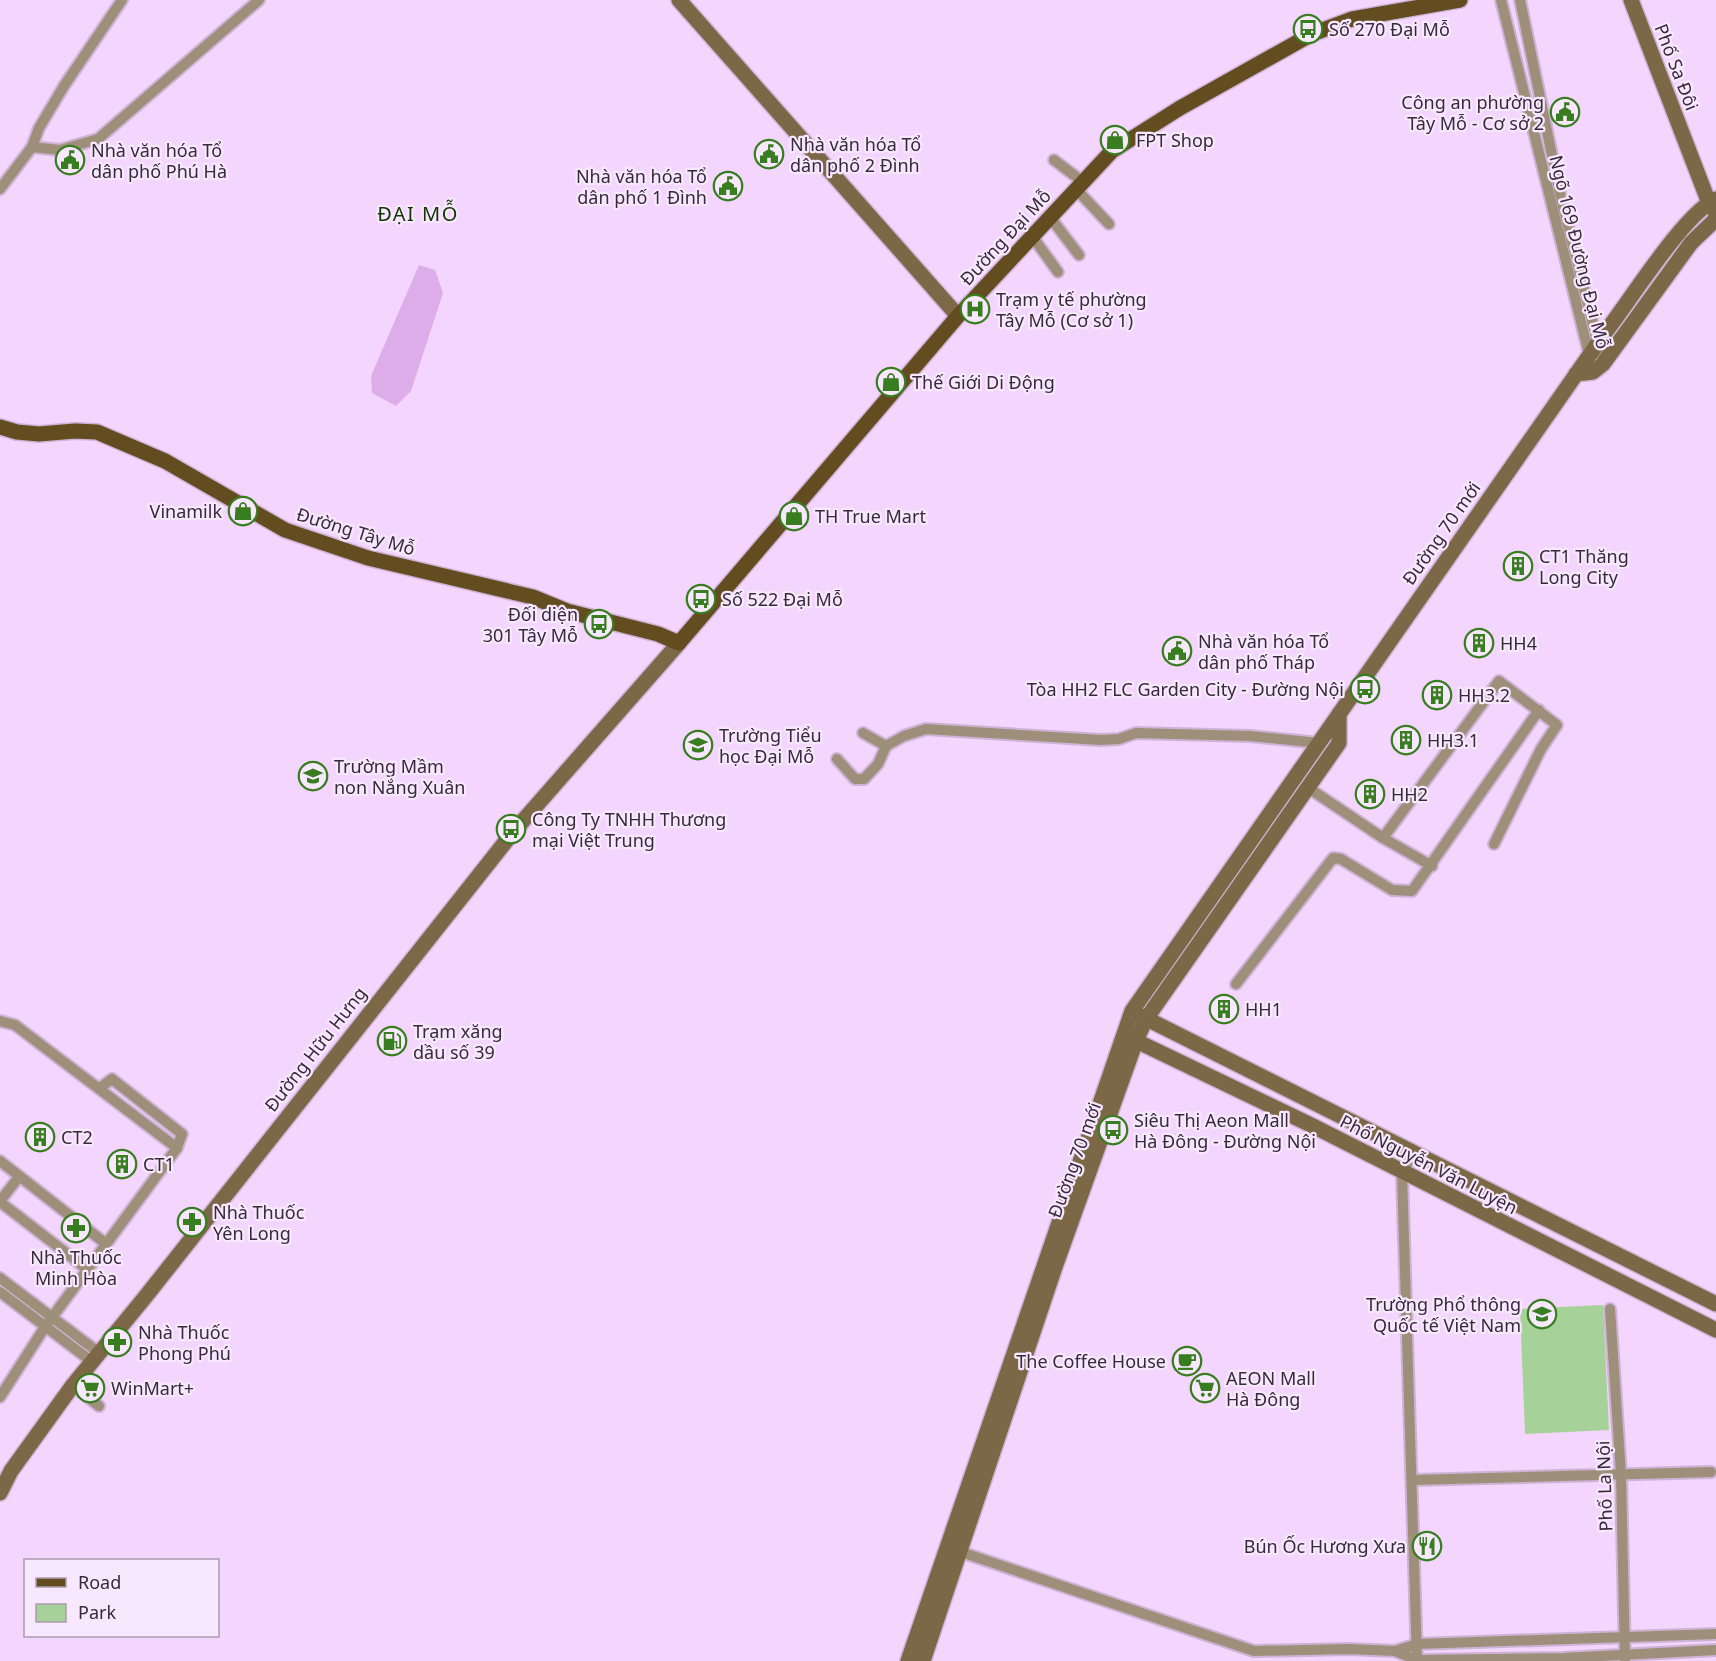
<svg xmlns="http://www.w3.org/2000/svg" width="1716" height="1661" viewBox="0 0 1716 1661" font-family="'Noto Sans',sans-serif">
  <rect width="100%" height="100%" fill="#f4d5fd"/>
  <!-- green -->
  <polygon fill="#a6d299" points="1603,1305 1609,1430 1525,1434 1520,1309"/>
  <!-- water -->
  <polygon fill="#ddade9" points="419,265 435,270 443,293 411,391 396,406 372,393 371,376"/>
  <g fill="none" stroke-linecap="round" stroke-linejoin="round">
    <!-- street casing -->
    <g stroke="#ceb3d6" stroke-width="14">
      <g id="street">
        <polyline points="1501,0 1590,358"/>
        <polyline points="1520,0 1560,194 1603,364"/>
        <polyline points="32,147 60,150 98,139 259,0"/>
        <polyline points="1054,160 1083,182"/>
        <polyline points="0,189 32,147 39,128 64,86 122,0"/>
        <polyline points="1076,189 1109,224"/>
        <polyline points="1050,217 1079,255"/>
        <polyline points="1032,236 1058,272"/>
        <polyline points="863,733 886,746 904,736 926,729 1101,740 1119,739 1136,733 1250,736 1319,743"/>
        <polyline points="837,759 855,779 864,779 878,764 886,746"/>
        <polyline points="1307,787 1383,838"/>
        <polyline points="1432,866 1383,838 1499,681 1557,725 1541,749 1494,844"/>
        <polyline points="1236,984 1333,858 1341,859 1392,890 1412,891 1539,710"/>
        <polyline points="0,1021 15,1025 177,1148"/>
        <polyline points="1413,1152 1402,1174 1417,1661"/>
        <polyline points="0,1161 105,1243"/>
        <polyline points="0,1201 19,1177"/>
        <polyline points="0,1202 87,1269"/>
        <polyline points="0,1278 98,1352"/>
        <polyline points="0,1292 91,1361"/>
        <polyline points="1610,1309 1621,1475 1625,1660"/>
        <polyline points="73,1385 99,1406"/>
        <polyline points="0,1397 45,1327 177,1148 182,1134 112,1079 101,1087"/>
        <polyline points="1413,1480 1711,1472"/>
        <polyline points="955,1550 1254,1651 1349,1649 1395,1651 1417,1660 1563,1658 1716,1650"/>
        <polyline points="1395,1651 1417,1644 1716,1634"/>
      </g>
    </g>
    <!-- secondary casing -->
    <g stroke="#ceb3d6" stroke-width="18">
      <g id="secondary">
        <polyline points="679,0 958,316"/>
        <polyline points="1631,0 1709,203 1716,213"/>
        <polyline points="1576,374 1593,372 1603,364 1691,243 1716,219"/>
        <polyline points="1139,1015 1716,1304"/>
        <polyline points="1128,1037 1311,1125 1716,1330"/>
        <polyline points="0,1493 11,1471 73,1385 146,1296 514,831 679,643"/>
        <path d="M908,1661l224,-650 475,-681c24,-31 77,-116 109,-131"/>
        <polyline points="923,1661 1055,1267 1136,1041 1146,1019 1339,743 1339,714"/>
      </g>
    </g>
    <!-- primary casing -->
    <g stroke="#ceb3d6" stroke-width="18">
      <polyline id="primary" points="0,427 17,432 39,434 75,431 97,432 165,461 285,530 368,558 533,597 567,611 658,634 679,643 958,316 1112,151 1180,108 1312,34 1352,19 1460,0"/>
    </g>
    <!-- street -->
    <use href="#street" stroke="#9d8f79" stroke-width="10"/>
    <!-- secondary -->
    <use href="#secondary" stroke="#7c6847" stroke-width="15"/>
    <!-- primary -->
    <use href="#primary" stroke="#644c21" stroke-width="15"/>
  </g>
  <!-- icons -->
  <defs>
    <g id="bus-ring" transform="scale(1.5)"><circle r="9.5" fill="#f8e8fd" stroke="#387d20" stroke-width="1.5"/><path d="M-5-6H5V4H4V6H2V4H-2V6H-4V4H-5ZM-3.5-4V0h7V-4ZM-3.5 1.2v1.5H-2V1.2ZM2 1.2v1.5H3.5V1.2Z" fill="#387d20"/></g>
    <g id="civic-ring" transform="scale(1.5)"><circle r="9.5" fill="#f8e8fd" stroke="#387d20" stroke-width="1.5"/><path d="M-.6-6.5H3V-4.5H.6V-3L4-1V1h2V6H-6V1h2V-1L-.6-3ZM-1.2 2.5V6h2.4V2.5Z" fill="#387d20"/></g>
    <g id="shop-ring" transform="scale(1.5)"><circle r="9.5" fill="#f8e8fd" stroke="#387d20" stroke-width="1.5"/><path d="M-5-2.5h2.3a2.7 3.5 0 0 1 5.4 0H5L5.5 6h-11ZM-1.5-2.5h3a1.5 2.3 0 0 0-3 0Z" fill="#387d20"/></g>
    <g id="hospital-ring" transform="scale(1.5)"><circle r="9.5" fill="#f8e8fd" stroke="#387d20" stroke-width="1.5"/><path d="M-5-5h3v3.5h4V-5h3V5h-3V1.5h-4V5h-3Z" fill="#387d20"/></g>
    <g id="building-ring" transform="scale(1.5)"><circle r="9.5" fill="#f8e8fd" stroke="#387d20" stroke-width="1.5"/><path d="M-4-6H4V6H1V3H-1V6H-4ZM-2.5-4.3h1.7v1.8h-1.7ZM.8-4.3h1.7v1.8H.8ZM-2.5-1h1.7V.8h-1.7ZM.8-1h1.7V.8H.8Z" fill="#387d20"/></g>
    <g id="school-ring" transform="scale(1.5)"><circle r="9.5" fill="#f8e8fd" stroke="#387d20" stroke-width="1.5"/><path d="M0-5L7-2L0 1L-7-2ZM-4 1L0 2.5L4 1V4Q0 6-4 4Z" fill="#387d20"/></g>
    <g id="fuel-ring" transform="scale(1.5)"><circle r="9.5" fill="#f8e8fd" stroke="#387d20" stroke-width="1.5"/><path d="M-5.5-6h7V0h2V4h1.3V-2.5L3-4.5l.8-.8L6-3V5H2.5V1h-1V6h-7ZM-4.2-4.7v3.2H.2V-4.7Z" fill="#387d20"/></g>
    <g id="pharmacy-ring" transform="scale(1.5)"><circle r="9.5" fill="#f8e8fd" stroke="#387d20" stroke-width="1.5"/><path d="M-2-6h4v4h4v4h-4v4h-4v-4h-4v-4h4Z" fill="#387d20"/></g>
    <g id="cafe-ring" transform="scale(1.5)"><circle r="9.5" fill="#f8e8fd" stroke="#387d20" stroke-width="1.5"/><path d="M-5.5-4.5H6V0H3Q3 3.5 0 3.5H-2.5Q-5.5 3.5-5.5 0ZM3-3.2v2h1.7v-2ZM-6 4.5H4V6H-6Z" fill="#387d20"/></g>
    <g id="supermarket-ring" transform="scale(1.5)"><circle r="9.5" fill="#f8e8fd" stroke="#387d20" stroke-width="1.5"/><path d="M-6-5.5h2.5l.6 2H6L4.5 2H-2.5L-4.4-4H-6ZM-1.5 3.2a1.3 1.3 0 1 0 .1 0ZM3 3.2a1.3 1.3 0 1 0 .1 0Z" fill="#387d20"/></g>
    <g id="restaurant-ring" transform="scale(1.5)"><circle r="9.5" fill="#f8e8fd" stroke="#387d20" stroke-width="1.5"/><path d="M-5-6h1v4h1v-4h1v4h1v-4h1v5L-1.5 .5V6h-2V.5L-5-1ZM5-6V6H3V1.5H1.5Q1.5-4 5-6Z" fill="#387d20"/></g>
  </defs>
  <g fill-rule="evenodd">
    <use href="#bus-ring" x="1308" y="29"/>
    <use href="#civic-ring" x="1565" y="112"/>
    <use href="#shop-ring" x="1115" y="140"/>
    <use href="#civic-ring" x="769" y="154"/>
    <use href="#civic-ring" x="70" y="160"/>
    <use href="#civic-ring" x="728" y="186"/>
    <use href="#hospital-ring" x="975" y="309"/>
    <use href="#shop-ring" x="891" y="382"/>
    <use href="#shop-ring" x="243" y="511"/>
    <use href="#shop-ring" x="794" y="516"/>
    <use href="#building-ring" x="1518" y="566"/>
    <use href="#bus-ring" x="701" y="599"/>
    <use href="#bus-ring" x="599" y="624"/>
    <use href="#building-ring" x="1479" y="643"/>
    <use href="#civic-ring" x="1177" y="651"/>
    <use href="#bus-ring" x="1365" y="689"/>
    <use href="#building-ring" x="1437" y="695"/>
    <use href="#building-ring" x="1406" y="740"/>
    <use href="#school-ring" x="698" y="745"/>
    <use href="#school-ring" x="313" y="776"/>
    <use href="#building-ring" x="1370" y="794"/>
    <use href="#bus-ring" x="511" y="829"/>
    <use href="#building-ring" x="1224" y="1009"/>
    <use href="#fuel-ring" x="392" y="1041"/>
    <use href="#bus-ring" x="1113" y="1130"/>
    <use href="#building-ring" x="40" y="1137"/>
    <use href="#building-ring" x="122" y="1164"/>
    <use href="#pharmacy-ring" x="192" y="1222"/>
    <use href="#pharmacy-ring" x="76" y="1228"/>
    <use href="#school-ring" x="1542" y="1314"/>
    <use href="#pharmacy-ring" x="117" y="1342"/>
    <use href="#cafe-ring" x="1187" y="1361"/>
    <use href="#supermarket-ring" x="90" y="1388"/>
    <use href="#supermarket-ring" x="1205" y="1388"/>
    <use href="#restaurant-ring" x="1427" y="1546"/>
  </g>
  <g text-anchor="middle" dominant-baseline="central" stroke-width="4.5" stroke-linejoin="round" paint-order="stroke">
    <!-- poi labels -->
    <g font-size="18" fill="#38293c" stroke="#f8e8fd" text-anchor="start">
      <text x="1329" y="29">Số 270 Đại Mỗ</text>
      <text x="1544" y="102" text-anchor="end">Công an phường<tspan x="1544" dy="21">Tây Mỗ - Cơ sở 2</tspan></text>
      <text x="1136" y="140">FPT Shop</text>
      <text x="790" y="144">Nhà văn hóa Tổ<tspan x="790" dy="21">dân phố 2 Đình</tspan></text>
      <text x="91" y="150">Nhà văn hóa Tổ<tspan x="91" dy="21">dân phố Phú Hà</tspan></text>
      <text x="707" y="176" text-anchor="end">Nhà văn hóa Tổ<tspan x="707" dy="21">dân phố 1 Đình</tspan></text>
      <text x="996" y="299">Trạm y tế phường<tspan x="996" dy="21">Tây Mỗ (Cơ sở 1)</tspan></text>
      <text x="912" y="382">Thế Giới Di Động</text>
      <text x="222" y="511" text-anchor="end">Vinamilk</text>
      <text x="815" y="516">TH True Mart</text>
      <text x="1539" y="556">CT1 Thăng<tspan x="1539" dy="21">Long City</tspan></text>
      <text x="722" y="599">Số 522 Đại Mỗ</text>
      <text x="578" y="614" text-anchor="end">Đối diện<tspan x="578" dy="21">301 Tây Mỗ</tspan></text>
      <text x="1198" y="641">Nhà văn hóa Tổ<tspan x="1198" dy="21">dân phố Tháp</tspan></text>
      <text x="1500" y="643">HH4</text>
      <text x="1344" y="689" text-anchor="end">Tòa HH2 FLC Garden City - Đường Nội</text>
      <text x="1458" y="695">HH3.2</text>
      <text x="719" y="735">Trường Tiểu<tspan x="719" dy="21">học Đại Mỗ</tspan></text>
      <text x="1427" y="740">HH3.1</text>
      <text x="334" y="766">Trường Mầm<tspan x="334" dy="21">non Nắng Xuân</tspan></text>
      <text x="1391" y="794">HH2</text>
      <text x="532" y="819">Công Ty TNHH Thương<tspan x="532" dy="21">mại Việt Trung</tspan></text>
      <text x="1245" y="1009">HH1</text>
      <text x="413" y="1031">Trạm xăng<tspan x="413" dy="21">dầu số 39</tspan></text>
      <text x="1134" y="1120">Siêu Thị Aeon Mall<tspan x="1134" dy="21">Hà Đông - Đường Nội</tspan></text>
      <text x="61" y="1137">CT2</text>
      <text x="143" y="1164">CT1</text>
      <text x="213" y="1212">Nhà Thuốc<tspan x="213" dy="21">Yên Long</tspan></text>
      <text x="76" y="1257" text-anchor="middle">Nhà Thuốc<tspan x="76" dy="21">Minh Hòa</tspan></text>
      <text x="1521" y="1304" text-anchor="end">Trường Phổ thông<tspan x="1521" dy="21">Quốc tế Việt Nam</tspan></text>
      <text x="138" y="1332">Nhà Thuốc<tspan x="138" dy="21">Phong Phú</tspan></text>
      <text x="1166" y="1361" text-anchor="end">The Coffee House</text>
      <text x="1226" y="1378">AEON Mall<tspan x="1226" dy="21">Hà Đông</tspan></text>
      <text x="111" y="1388">WinMart+</text>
      <text x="1406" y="1546" text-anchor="end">Bún Ốc Hương Xưa</text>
    </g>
    <!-- street labels -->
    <g font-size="18" fill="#38293c" stroke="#f8e8fd">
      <text transform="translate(1677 67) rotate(69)">Phố Sa Đôi</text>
      <text transform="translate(1005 237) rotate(-47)">Đường Đại Mỗ</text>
      <text transform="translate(1580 252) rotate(76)">Ngõ 169 Đường Đại Mỗ</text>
      <text transform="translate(356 531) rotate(17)">Đường Tây Mỗ</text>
      <text transform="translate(1441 533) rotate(-55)">Đường 70 mới</text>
      <text transform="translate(315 1049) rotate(-52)">Đường Hữu Hưng</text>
      <text transform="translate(1074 1160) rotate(-70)">Đường 70 mới</text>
      <text transform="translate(1429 1164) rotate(27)">Phố Nguyễn Văn Luyện</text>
      <text transform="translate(1604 1486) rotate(-92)">Phố La Nội</text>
    </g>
    <!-- neighbourhood labels -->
    <g font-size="20" letter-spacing="1.5" fill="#143508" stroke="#f8e8fd">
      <text x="418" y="213">ĐẠI MỖ</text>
    </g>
  </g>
  <!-- legend -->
  <rect x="24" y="1559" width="195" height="78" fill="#f8e8fd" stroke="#ab9cb0" stroke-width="1.5"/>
  <rect x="36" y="1578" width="30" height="9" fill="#644c21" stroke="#ab9cb0" stroke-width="1.5"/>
  <text x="78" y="1589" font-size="18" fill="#38293c">Road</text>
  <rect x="36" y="1604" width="30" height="18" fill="#a6d299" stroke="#ab9cb0" stroke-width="1.5"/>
  <text x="78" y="1619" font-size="18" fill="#38293c">Park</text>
</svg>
